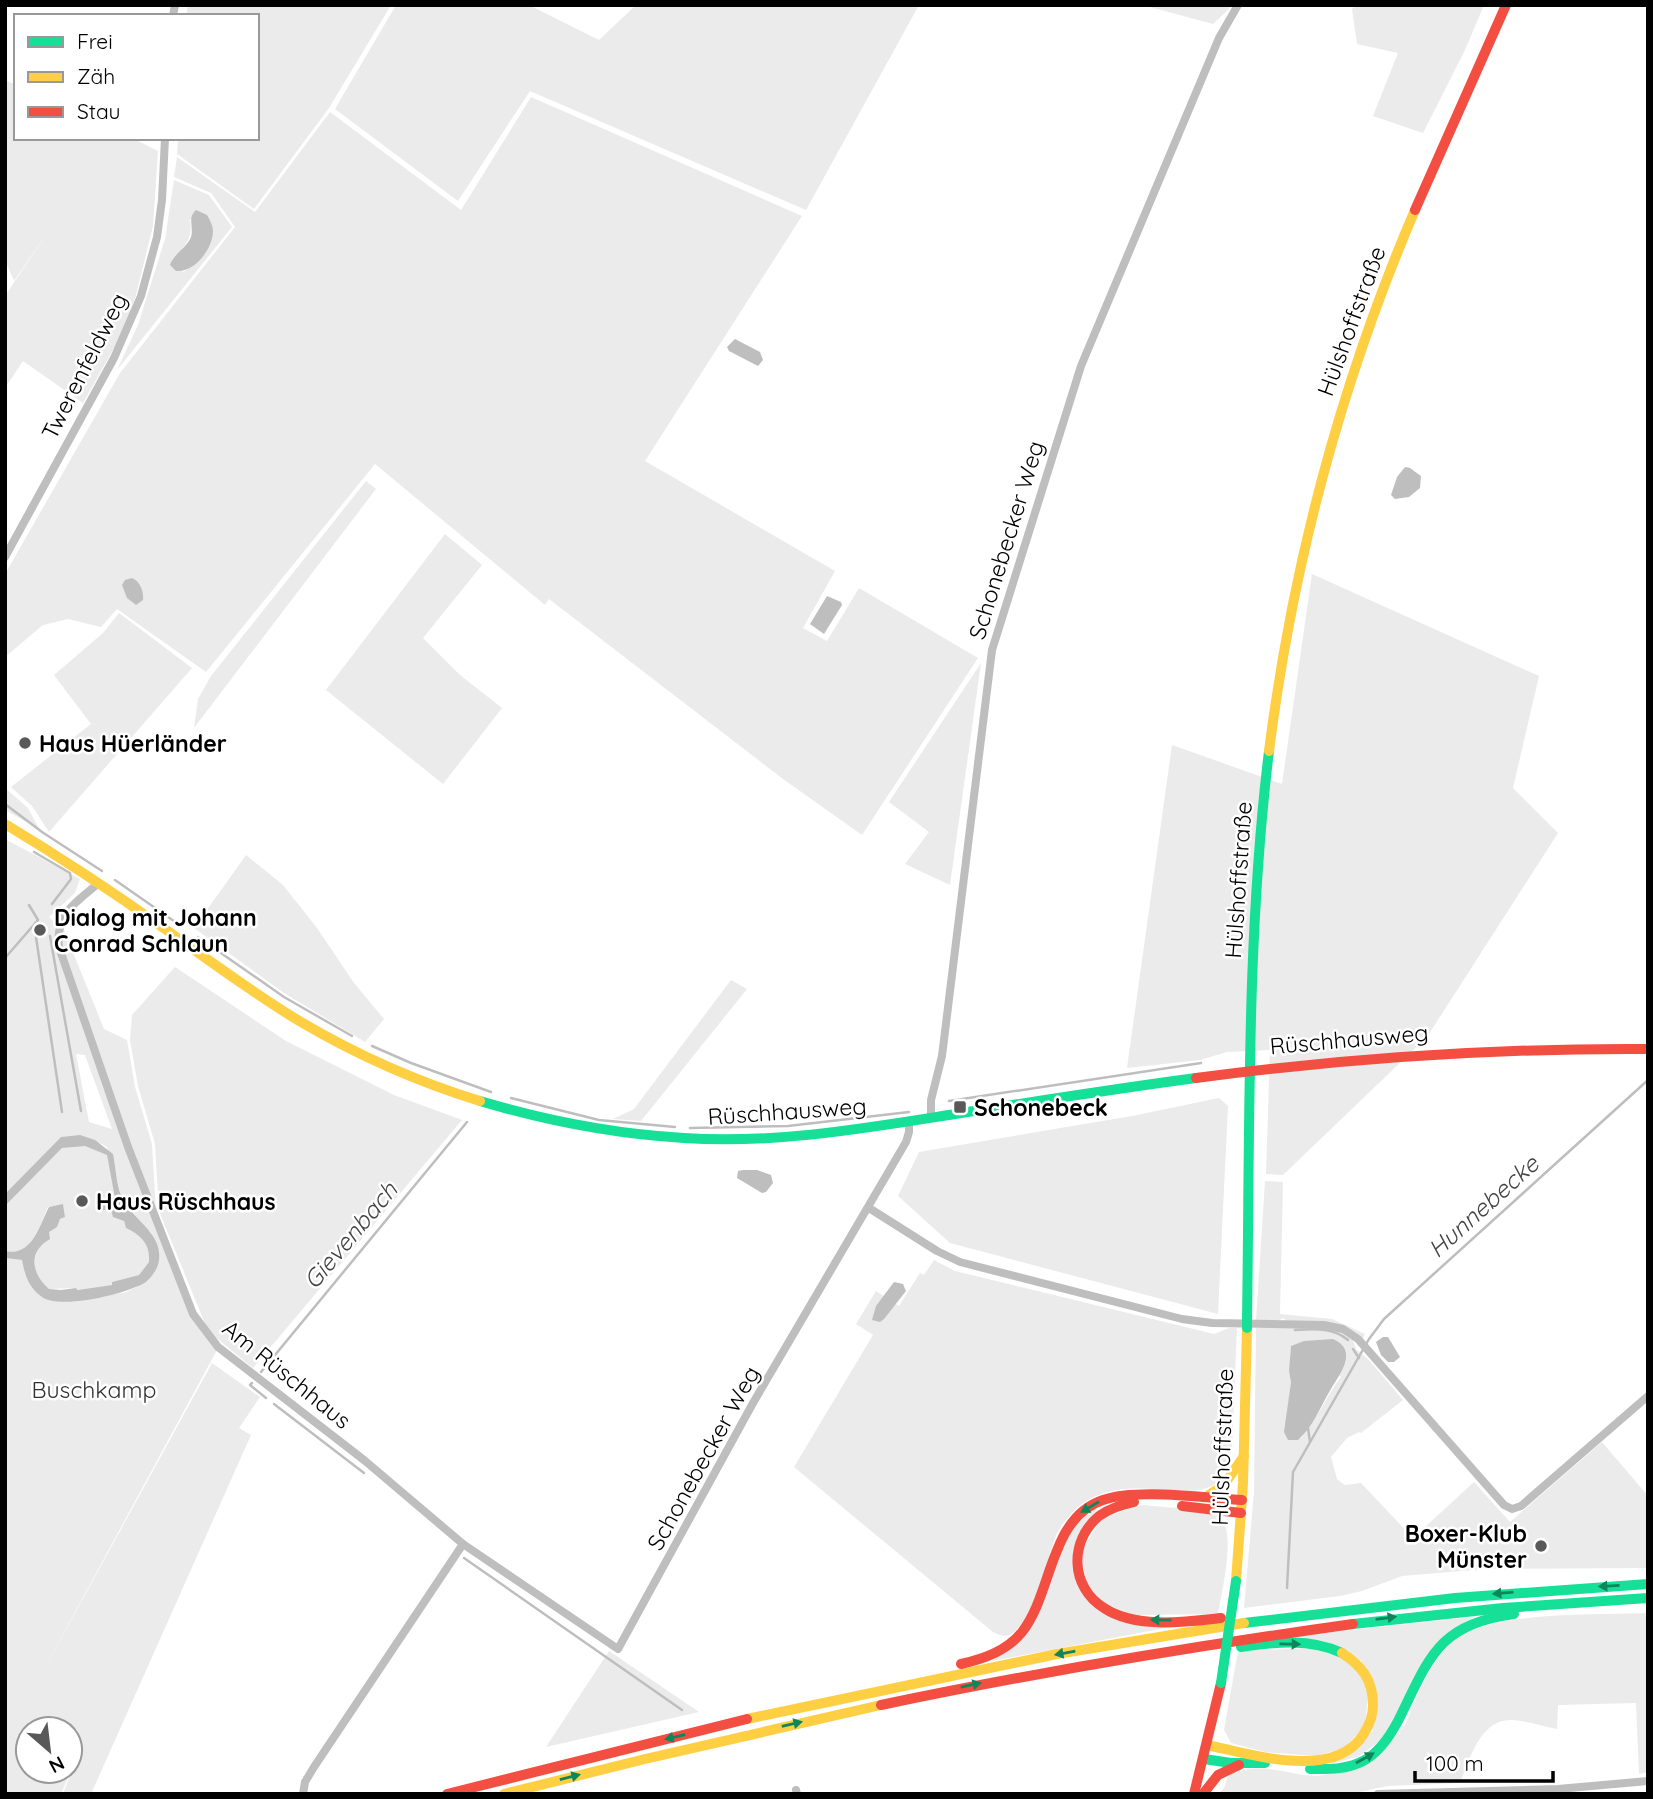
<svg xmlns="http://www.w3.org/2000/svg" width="1653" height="1799" viewBox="0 0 1653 1799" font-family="Quicksand,sans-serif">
  <rect width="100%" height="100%" fill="#fff"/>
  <!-- green -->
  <g fill="#ebebeb" fill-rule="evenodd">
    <polygon points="188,5 391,5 329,108 254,209 177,154 178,138 257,138 257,16 186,16"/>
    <polygon points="396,5 529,5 599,40 636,5 919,5 806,210 530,91 458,201 335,109"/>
    <polygon points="1151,5 1231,5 1229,9 1213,24 1150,7"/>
    <polygon points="1357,5 1484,5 1465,50 1423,133 1373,116 1398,53 1357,44 1352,9"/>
    <polygon points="5,80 16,85 16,138 132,138 158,151 153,226 137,291 127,325 83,403 23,361 5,388 5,296 51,227 14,281 5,260"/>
    <polygon points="531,97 802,216 645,461 835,571 803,628 827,641 859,588 978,658 862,835 783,779 549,599 545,605 375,464 206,672 117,609 101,627 68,619 43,625 5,657 5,574 120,373 235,227 211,193 174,177 177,157 255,212 330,112 461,210"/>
    <path d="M174,180l35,15 23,32 -115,143 21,-45 27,-86zM190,219l21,3c6,21 -10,40 -28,50l-11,-13c14,-12 21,-21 18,-40z"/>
    <polygon points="366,481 376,489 194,728 198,699 211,676"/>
    <polygon points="445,534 482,565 423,638 460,675 502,708 443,784 326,690"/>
    <polygon points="1312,574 1539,676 1513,788 1558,833 1427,1037 1283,1175 1266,1174 1270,1050 1227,1052 1200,1060 1127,1068 1172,745 1282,784"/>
    <polygon points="119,613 192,668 49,832 32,806 11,787 91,724 54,675 103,633"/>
    <polygon points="981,663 950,885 905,864 929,832 889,802"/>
    <polygon points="5,788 28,808 39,829 5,810"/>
    <path d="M5,839l75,40 -5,14 -26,24 15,13 40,99 23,11 8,47 17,57 4,68 34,102 27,36 -182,336 177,-323 48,34 -21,31 12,7 -160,359h-28l15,-40 -17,40h-56v-536l17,2 21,38 81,-5 24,-12 10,-15 -6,-32 -29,-33 -16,-54c-16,-9 -27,-11 -46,-10l-56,57zM76,1054l9,1 27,74 -23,-7zM28,1729h42v42h-42z"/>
    <polygon points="246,855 283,885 317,928 354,983 384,1019 365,1042 284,993 194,928"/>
    <polygon points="175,967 286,1041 394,1095 462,1120 253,1368 208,1331 159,1211 155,1144 138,1086 130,1040 132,1015"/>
    <polygon points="731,980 747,989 641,1121 613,1119 634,1109"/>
    <polygon points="1219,1098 1228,1106 1218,1314 950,1243 898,1196 919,1152 1132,1116"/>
    <path d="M85,1145l22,10 9,43 -5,12 13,11 2,7c16,8 24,16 23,34l-10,13 -27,7v3l-36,5v-2l-27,1c-22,-20 -16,-34 -1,-56 5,-7 9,-13 17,-16l-2,-12 -15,2c-9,19 -16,50 -43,44v-45l57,-58z"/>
    <polygon points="1265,1181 1283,1182 1280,1314 1332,1319 1365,1334 1362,1341 1353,1333 1287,1321 1283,1318 1276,1322 1256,1320"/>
    <path d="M934,1260l21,11 259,63 15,-6h8l-5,121c-3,15 -13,22 -15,34 -14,9 -25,8 -41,7 -52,-3 -89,-7 -119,43 -11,27 -21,81 -44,100 -6,5 -13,3 -20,-1l-199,-165 79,-132 -17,-11 20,-33 23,15 21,-33 4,2z"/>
    <path d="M1267,1327l64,1 21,9 4,12 12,10 35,41 -42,33 -2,-1 -12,6 -16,19 6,22 8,6 16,-2 52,55 61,-56 36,40 92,-80 46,54v72l-163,1 -83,7 -40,15 -22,5 -96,12 10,-116 2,-164zM1304,1341l4,1 33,35c-15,19 -24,43 -40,61l-16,-8 6,-48 -1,-31z"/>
    <polygon points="1100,1503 1074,1549 1094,1606 1186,1624 992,1661 1014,1644 1068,1533"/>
    <path d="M1144,1505c19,3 60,2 76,13 17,11 1,77 -2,96l-85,1 -30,-12 -18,-22 -3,-31 19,-31 36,-13z"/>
    <path d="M1648,1613v159l-9,2 -3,-71 -78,2 -1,24c-15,-3 -30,-8 -44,-9 -33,-2 -43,39 -53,63l-72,3 -39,8h-131l6,-6 4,-12c39,-20 74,8 104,-3 11,-4 62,-34 68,-42 6,-6 9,-16 12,-24 12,-25 23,-54 47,-70 41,-26 139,-22 189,-24z"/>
    <polygon points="1474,1617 1460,1625 1380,1741 1359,1756 1329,1765 1373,1731 1361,1660 1276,1638"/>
    <polygon points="1310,1648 1342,1657 1361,1675 1368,1695 1365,1725 1345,1748 1315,1756 1265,1752 1231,1743 1224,1730 1238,1651"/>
    <polygon points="609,1651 699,1712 546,1747"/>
  </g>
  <!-- water -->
  <g fill="#bebebe">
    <path d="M196,210l11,5c3,5 6,11 6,16 0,18 -19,42 -37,40l-6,-6c4,-12 16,-16 21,-28 3,-10 -4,-19 5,-27z"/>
    <polygon points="735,339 760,352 763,360 758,366 729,351 727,347"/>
    <polygon points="1405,467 1410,468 1421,476 1420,488 1409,497 1395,499 1391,495 1397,477"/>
    <path d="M132,578c8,3 12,14 11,22l-7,5 -9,-7 -5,-13 3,-5z"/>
    <polygon points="827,596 841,602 842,605 824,634 810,624"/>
    <path d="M80,1135l15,5 18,14c3,14 3,34 11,47 12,21 42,35 34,64 -2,6 -8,14 -12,17 -19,12 -86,28 -104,15 -14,-10 -17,-22 -20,-37l-17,-2v-7c27,6 34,-25 44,-44l14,-3 2,13 -5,2 -3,8 -8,5 1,7c-23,13 -18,35 -1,50l12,1 15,-2 1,2 35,-5v-3l27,-7 10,-13c1,-18 -7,-26 -23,-34l-2,-7 -11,-4 -2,-7h-8l-1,-9 13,-3 -8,-43 -22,-9 -23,2 -57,58v-12l56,-57z"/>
    <polygon points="743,1170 757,1170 771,1175 773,1183 766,1192 762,1193 737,1178 738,1171"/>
    <polygon points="894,1282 903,1284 906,1291 884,1319 880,1322 872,1320 876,1306"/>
    <polygon points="1383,1337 1388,1337 1400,1357 1394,1362 1388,1362 1381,1355 1376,1342"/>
    <path d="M1333,1339c26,11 7,35 -2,50 -11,18 -17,37 -33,51h-10l-4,-8 7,-50 -2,-11 2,-25 13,-5z"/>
  </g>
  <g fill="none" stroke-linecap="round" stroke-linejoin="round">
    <!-- stream -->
    <g stroke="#bebebe" stroke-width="2.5">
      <polyline points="5,804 42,832 102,871"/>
      <polyline points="34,852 70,873 71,879 52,904"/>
      <polyline points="115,880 181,926"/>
      <polyline points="50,936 81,1111"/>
      <polyline points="36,937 62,1112"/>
      <polyline points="198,937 284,997 352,1036"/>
      <polyline points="5,958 38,920 29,905"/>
      <polyline points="372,1046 411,1063 491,1092"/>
      <polyline points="511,1098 599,1120 675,1127"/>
      <polyline points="949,1101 1201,1063"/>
      <polyline points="690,1128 788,1126 909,1112"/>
      <path d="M1295,1330c19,-1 38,-3 53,10"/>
      <polyline points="1353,1349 1359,1358"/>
      <polyline points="261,1372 467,1122"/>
      <polyline points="252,1383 250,1385 266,1398"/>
      <polyline points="274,1404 364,1473"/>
      <polyline points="1308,1428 1310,1442"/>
      <polyline points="464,1558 682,1710"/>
      <polyline points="1287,1588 1293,1472 1369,1339 1384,1319 1648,1080"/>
      <polyline points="1306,1794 1306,1793"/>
    </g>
    <!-- street -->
    <g stroke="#bebebe" stroke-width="8">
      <polyline points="173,16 175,5"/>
      <polyline points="5,557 114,358 141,296 157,237 162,200 165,138"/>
      <path d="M99,883c-23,19 -44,31 -40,64l69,200 65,167 25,33 146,113 99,84 155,105 135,-246 153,-261 3,-10v-11"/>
      <polyline points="931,1118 931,1100 942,1056 992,650 1081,366 1219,38 1238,5"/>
      <polyline points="869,1208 937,1251 960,1262 1182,1319 1212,1323 1324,1325 1343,1329 1358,1339 1504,1505 1512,1509 1521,1506 1648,1396"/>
      <polyline points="796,1790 797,1794"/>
      <polyline points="303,1794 305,1782 314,1767 463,1544"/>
      <polyline points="1378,1794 1558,1789 1648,1781"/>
    </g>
    <!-- fast -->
    <g stroke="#16e098" stroke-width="10">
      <path d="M480,1101c67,20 134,33 204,37 89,6 177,-9 265,-23 82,-13 164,-26 247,-37"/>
      <path d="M1247,1320c3,-190 -1,-380 22,-569"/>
      <polyline points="1244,1623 1455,1598 1648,1584"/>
      <polyline points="1353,1624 1503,1608 1648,1598"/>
      <path d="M1241,1647c34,-5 69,-9 101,6"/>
      <polyline points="1204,1759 1231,1763 1265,1763"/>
      <path d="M1310,1769c18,0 36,1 53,-8 16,-8 27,-25 35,-40 31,-62 39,-97 116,-107"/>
    </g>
    <!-- slow -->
    <g stroke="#ffcf43" stroke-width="10">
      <path d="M1269,751c24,-189 71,-366 146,-541"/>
      <path d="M5,824c55,33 108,68 160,105 45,32 89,65 136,93 56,33 117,60 179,79"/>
      <polyline points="1206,1497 1224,1485 1244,1456"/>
      <polyline points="1236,1581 1243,1483 1247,1328"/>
      <polyline points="747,1719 1057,1654 1244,1623"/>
      <path d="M1207,1745c43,9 127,36 156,-10 6,-9 10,-19 10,-30 0,-25 -11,-39 -31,-52"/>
      <polyline points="504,1794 645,1759 881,1705"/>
    </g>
    <!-- jam -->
    <g stroke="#f24e42" stroke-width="10">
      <polyline points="1415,210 1506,5"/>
      <path d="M1196,1078c151,-20 300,-30 452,-29"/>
      <path d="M1134,1502c-12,3 -24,6 -35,14 -30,25 -29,71 5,92 32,21 81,14 117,10"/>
      <polyline points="1182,1506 1241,1513"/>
      <path d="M961,1664c22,-5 46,-13 61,-32 31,-39 27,-114 81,-132 34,-12 101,-2 139,0"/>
      <path d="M881,1705c157,-33 314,-59 472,-81"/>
      <polyline points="447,1794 747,1719"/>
      <polyline points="1194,1794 1221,1683"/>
      <polyline points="1203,1794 1218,1775 1239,1765"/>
    </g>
    <!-- fast-bridge -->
    <g stroke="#16e098" stroke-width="10">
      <polyline points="1247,1320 1247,1328"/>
      <polyline points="1221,1683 1236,1581"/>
    </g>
  </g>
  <!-- one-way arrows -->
  <defs><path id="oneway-solid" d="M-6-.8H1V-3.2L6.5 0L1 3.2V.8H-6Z" transform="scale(1.75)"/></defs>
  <g fill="#0d865b">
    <use href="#oneway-solid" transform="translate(1090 1507) rotate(149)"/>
    <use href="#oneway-solid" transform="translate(1609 1586) rotate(177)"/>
    <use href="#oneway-solid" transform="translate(1503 1593) rotate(175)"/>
    <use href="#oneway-solid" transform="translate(1386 1618) rotate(-7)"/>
    <use href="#oneway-solid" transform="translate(1161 1620) rotate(-179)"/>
    <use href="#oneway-solid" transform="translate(1290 1644) rotate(1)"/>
    <use href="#oneway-solid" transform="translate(1065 1653) rotate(170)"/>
    <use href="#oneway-solid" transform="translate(971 1685) rotate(-12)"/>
    <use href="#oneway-solid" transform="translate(792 1724) rotate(-13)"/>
    <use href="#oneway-solid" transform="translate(675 1737) rotate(167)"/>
    <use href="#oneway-solid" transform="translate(1365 1758) rotate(-29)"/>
    <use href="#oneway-solid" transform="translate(570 1777) rotate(-14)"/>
  </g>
  <!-- markers -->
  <g fill="#595959" stroke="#fff" stroke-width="2.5">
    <circle cx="25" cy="743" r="7"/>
    <circle cx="40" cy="930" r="7"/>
    <rect x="953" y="1100" width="14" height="14" rx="3.5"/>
    <circle cx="82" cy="1201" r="7"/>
    <circle cx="1541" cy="1546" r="7"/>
  </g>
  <g text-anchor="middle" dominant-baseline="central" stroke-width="5" stroke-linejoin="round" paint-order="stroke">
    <!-- street labels -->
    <g font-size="23" fill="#000" stroke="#fff">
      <text transform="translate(1351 321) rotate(-70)">Hülshoffstraße</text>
      <text transform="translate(84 366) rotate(-63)">Twerenfeldweg</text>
      <text transform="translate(1006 540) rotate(-73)">Schonebecker Weg</text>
      <text transform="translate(1238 880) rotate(-86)">Hülshoffstraße</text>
      <text transform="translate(1349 1039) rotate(-5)">Rüschhausweg</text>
      <text transform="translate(787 1111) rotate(-4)">Rüschhausweg</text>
      <text transform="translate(287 1374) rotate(39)">Am Rüschhaus</text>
      <text transform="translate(1222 1447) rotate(-88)">Hülshoffstraße</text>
      <text transform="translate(703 1458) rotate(-61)">Schonebecker Weg</text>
    </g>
    <!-- poi labels -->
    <g font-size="23" font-weight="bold" fill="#000" stroke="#fff" text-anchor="start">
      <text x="39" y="743">Haus Hüerländer</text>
      <text x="54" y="917">Dialog mit Johann<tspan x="54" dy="26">Conrad Schlaun</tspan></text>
      <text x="974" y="1107">Schonebeck</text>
      <text x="96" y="1201">Haus Rüschhaus</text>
      <text x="1527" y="1533" text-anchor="end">Boxer-Klub<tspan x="1527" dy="26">Münster</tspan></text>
    </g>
    <!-- park labels -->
    <g font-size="23" fill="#323232" stroke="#fff">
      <text x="94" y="1389">Buschkamp</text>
    </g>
    <!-- water labels -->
    <g font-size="24" font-style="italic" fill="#434343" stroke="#fff">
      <text transform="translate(1483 1206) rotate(-42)">Hunnebecke</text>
      <text transform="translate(350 1235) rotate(-50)">Gievenbach</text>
    </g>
  </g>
  <!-- border -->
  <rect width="1653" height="1799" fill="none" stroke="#000000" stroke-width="14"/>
  <!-- legend -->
  <rect x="14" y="14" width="245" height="126" fill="#ffffff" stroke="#999999" stroke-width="2"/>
  <rect x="28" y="37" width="35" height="10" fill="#16e098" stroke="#999999" stroke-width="2"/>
  <text x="77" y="49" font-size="21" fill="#000000">Frei</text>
  <rect x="28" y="72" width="35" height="10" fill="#ffcf43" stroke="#999999" stroke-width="2"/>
  <text x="77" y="84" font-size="21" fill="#000000">Zäh</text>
  <rect x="28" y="107" width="35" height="10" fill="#f24e42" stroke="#999999" stroke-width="2"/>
  <text x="77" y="119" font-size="21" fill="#000000">Stau</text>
  <!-- north arrow -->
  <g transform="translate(49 1750) rotate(152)"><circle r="33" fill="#ffffff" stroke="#999999" stroke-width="2"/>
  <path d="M0-5L12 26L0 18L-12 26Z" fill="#595959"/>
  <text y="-10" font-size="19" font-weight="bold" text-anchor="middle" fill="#000000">N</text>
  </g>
  <!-- scale -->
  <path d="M1415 1771v10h138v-10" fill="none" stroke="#000000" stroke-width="3.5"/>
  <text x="1426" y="1771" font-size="21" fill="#000000" stroke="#ffffff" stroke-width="5" paint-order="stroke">100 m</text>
</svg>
